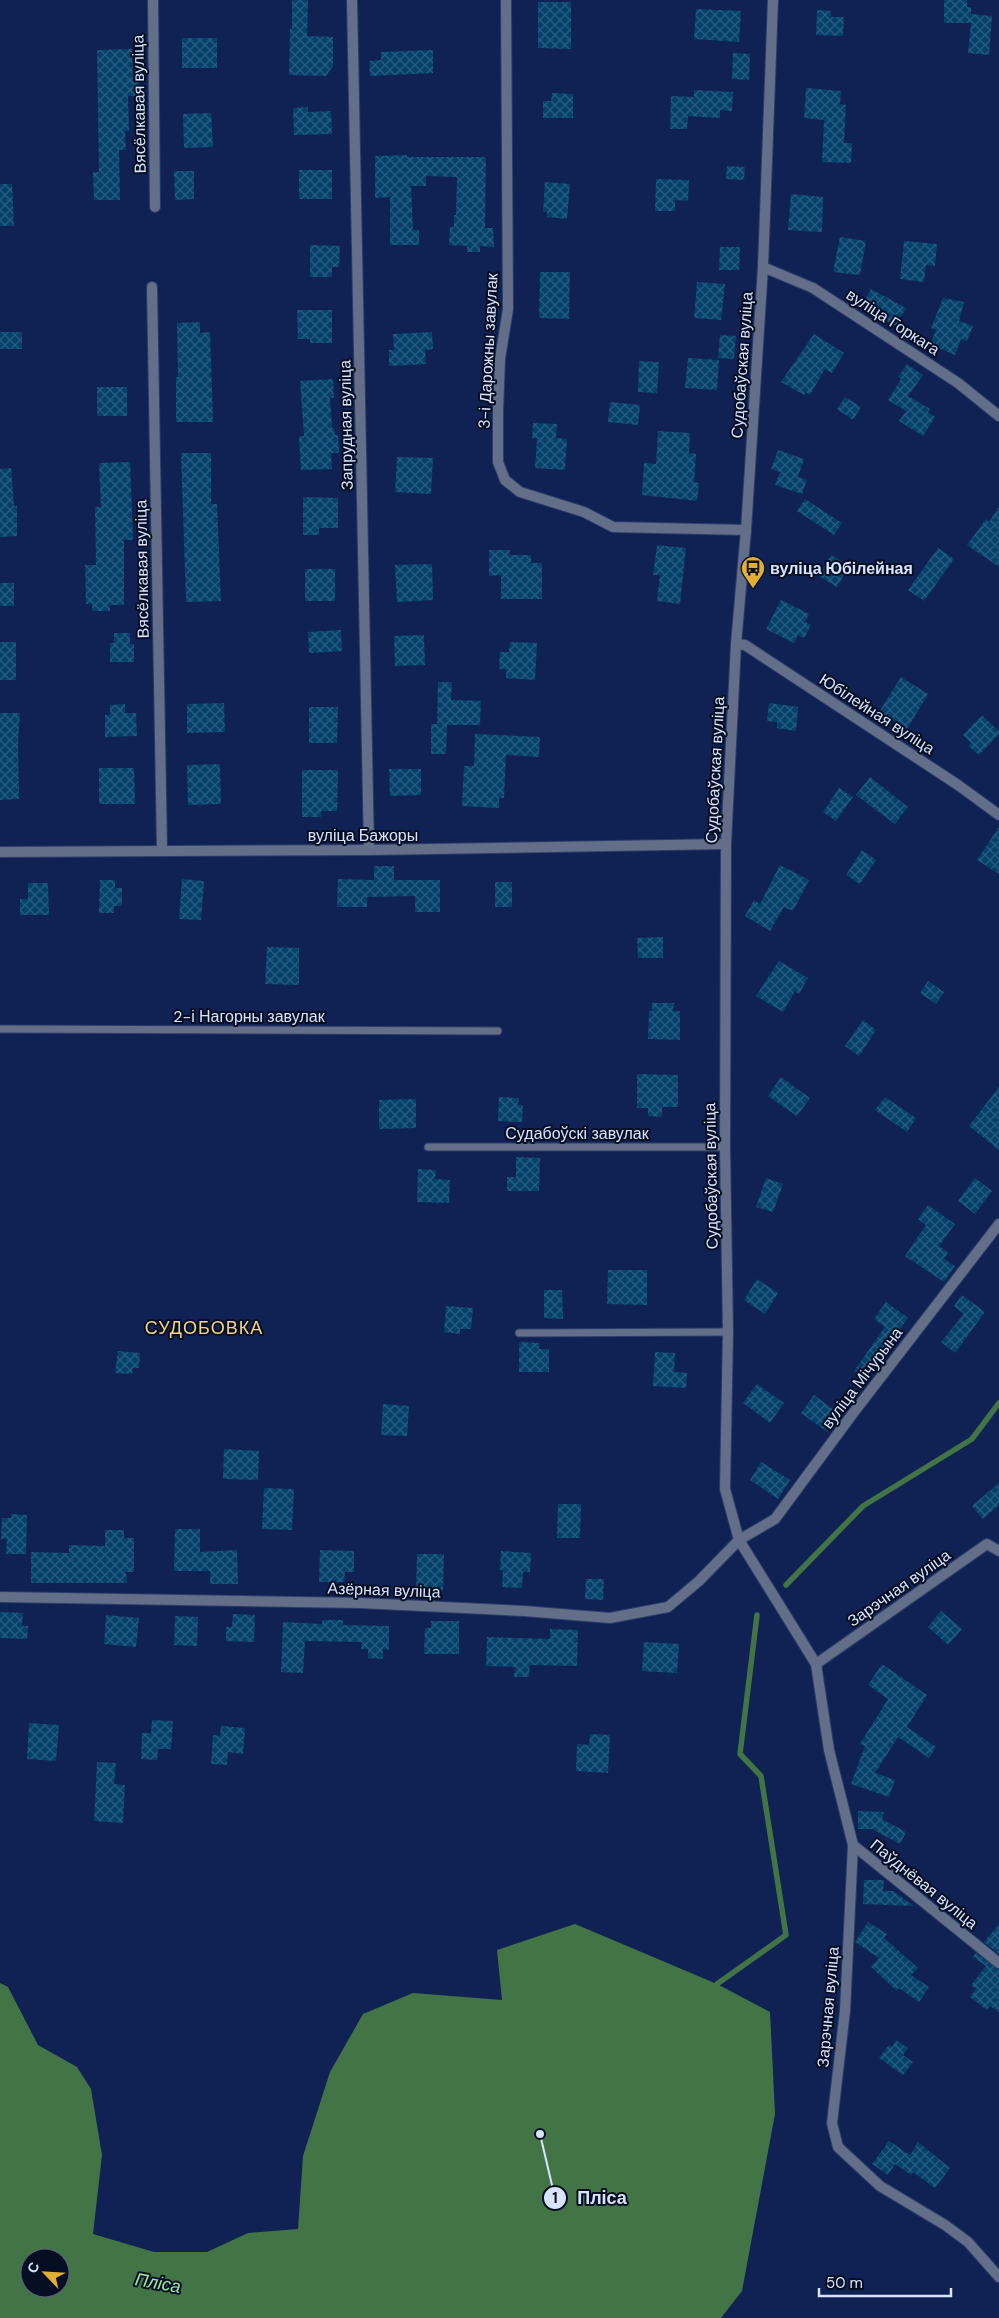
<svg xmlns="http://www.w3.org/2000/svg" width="999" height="2318" viewBox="0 0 999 2318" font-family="'DM Sans',sans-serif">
  <defs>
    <pattern id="building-cross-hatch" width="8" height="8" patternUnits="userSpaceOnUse" patternTransform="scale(1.25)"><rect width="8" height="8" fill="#04426b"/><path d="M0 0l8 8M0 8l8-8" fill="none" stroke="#285d81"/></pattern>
  </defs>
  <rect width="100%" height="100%" fill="#102253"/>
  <!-- water -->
  <path fill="#437445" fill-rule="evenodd" d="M575,1924l142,60 53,28 5,102 -33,177 -21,27h-721v-335l8,4 30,58 39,22 14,22 11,66 -9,79 61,18h53l41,-19 50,-4 5,-73 27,-84 33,-58 50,-21 89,7 -5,-50zM30,2258h30v30h-30z"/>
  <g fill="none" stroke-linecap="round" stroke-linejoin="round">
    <!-- stream -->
    <g stroke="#437445" stroke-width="5.5">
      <polyline points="786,1585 863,1506 972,1439 999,1403"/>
      <polyline points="717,1984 786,1935 761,1776 740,1754 757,1615"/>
    </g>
  </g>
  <!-- building -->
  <g fill="url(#building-cross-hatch)">
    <polygon points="292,0 308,0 307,36 333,37 333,66 326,76 289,75 290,29 292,29"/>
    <polygon points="944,0 967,0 967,7 971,7 971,18 971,14 992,16 989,55 968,53 971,23 944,23"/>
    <polygon points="538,2 571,2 571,49 538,48"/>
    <polygon points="696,9 741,11 739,42 694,39"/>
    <polygon points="817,10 831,11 831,17 844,17 843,36 816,35"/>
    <rect x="182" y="38" width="35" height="30"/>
    <polygon points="132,49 133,82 139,82 139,96 128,96 129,131 125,131 126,150 119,150 120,200 94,200 93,172 99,172 97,50"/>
    <polygon points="433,50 433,73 370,76 369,61 381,60 381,52"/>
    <polygon points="733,53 750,54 749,80 732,79"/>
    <polygon points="806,88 841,91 840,104 846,105 844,143 852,143 851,163 822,162 824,120 804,118"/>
    <polygon points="694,90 733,92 732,111 720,110 720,118 688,116 687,129 670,129 671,96 694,97"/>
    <polygon points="552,93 573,94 573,118 543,118 543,101 551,101"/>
    <polygon points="308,107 308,112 331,111 332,134 294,135 293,108"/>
    <polygon points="211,113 213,147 184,148 183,114"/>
    <polygon points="407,155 407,157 486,157 485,228 493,228 494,247 480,246 480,252 467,252 467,246 449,245 450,227 454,227 454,215 456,215 457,177 426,176 426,186 411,186 413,230 419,230 419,245 390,245 390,197 375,198 375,156"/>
    <polygon points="727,166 745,167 744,180 726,179"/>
    <rect x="299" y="170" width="33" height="29"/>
    <polygon points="174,171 194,171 194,199 175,200"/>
    <polygon points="656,179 689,180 688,201 675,200 675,211 655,211"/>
    <polygon points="545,182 570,184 567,219 547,217 547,212 543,212"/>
    <polygon points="0,184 12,184 14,226 0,226"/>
    <polygon points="791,194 823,197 822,232 788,230"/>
    <polygon points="840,237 866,241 860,275 833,272"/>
    <polygon points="904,241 937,244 935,266 926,265 924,282 900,279"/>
    <polygon points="310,245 340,246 339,267 332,267 332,277 310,277"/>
    <polygon points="720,247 740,247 739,270 719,270"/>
    <polygon points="540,272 570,272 569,319 539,318"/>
    <polygon points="697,282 725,284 721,320 694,318"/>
    <polygon points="871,289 906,308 896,326 861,307"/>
    <polygon points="943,298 964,302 959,321 973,326 967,341 961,339 955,355 930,345 936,330 931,328"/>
    <polygon points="297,310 332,310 332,343 310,343 310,339 298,339"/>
    <polygon points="200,322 200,333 210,332 213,422 176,422 176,377 178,377 177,323"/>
    <rect x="0" y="332" width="22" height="17"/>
    <polygon points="432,332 433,349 425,350 426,364 389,366 389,350 394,350 393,334"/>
    <polygon points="814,334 844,353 832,373 825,369 810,395 806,392 804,395 781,382"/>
    <polygon points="720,335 736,336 734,359 718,358"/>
    <polygon points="688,358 719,360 717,390 685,388"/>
    <polygon points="639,361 659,362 657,393 638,392"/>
    <polygon points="907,364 923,375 908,396 930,409 928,412 935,417 923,436 899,421 906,411 888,400 901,379 898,377"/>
    <polygon points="333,379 334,398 330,398 332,428 334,428 335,435 338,435 339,453 331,453 332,469 301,470 299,436 304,436 300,381"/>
    <rect x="97" y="387" width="30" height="29"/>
    <polygon points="845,397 861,407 853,420 837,409"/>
    <polygon points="610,402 640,405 638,425 608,422"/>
    <polygon points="533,423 557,424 556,438 567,439 565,470 535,468 537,439 532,438"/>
    <polygon points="658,431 690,433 689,453 696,454 694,482 699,483 697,501 642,495 644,463 656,464"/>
    <polygon points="778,450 804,459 798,477 807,480 802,494 775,485 780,472 771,469"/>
    <polygon points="181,453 211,453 211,504 217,504 221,601 186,602"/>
    <polygon points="397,457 433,458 431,494 395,492"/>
    <polygon points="130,462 133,540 124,540 124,605 110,605 110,611 92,611 92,604 86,604 85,565 96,565 95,507 101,507 99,463"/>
    <polygon points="11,468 14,506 17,506 17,536 0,537 0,469"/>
    <polygon points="303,497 338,498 338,528 319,528 319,535 303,535"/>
    <polygon points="805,499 842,523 834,535 797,511"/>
    <polygon points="999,507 999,567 967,545 986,519 989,522"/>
    <polygon points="657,545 686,548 680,604 657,601 660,575 653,575"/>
    <polygon points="938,548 954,559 924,601 908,590"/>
    <polygon points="489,550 510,550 510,555 531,555 531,563 542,563 542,599 501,599 501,575 489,576"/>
    <polygon points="831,555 849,566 837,587 819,576"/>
    <polygon points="432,564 433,600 397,602 395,565"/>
    <rect x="305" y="569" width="30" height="32"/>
    <rect x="0" y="583" width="14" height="23"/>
    <polygon points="781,600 809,614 805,622 811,625 804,638 798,635 794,643 766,629"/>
    <polygon points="341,630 342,651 309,653 308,632"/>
    <polygon points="114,633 130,633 130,644 134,644 134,662 110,662 110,643 114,643"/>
    <polygon points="424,635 425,665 395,666 394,636"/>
    <rect x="0" y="642" width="16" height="38"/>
    <polygon points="510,642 537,643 535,680 506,678 506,669 499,669 500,652 509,652"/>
    <polygon points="901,677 928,694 907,729 879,712"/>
    <polygon points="438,682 452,682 451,700 481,701 480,725 447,725 446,754 431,754 431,724 437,724"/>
    <polygon points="224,703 225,732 187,733 187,704"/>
    <polygon points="769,703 798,707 796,731 777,728 777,722 767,721"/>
    <polygon points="125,704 125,713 136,713 137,736 105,737 105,715 110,715 110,705"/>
    <polygon points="309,707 338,707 337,743 309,743"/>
    <polygon points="0,713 20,713 18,741 19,799 0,800"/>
    <polygon points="982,715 999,731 999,734 979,755 968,746 971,743 963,735"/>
    <polygon points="475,734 540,737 539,757 506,755 504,798 499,798 499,808 462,806 464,766 474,766"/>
    <polygon points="220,764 221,804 188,805 187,765"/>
    <polygon points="99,768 134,768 135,804 99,804"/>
    <polygon points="389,769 421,769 421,795 390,796"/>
    <polygon points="302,770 338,770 337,811 321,811 321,817 302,817"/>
    <polygon points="870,777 908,807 895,824 856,795"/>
    <polygon points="839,788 853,797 836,821 823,812"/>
    <polygon points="999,827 999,874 977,860"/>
    <polygon points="862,850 876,860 860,884 846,875"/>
    <polygon points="780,865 809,880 793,911 784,907 770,931 745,916 754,900 760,904"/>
    <polygon points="374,866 394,866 394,880 440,880 440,912 415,912 415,896 367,897 367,907 337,907 338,879 374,880"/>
    <polygon points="182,879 204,881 201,920 179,919"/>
    <polygon points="100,880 115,880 115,888 122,888 122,906 114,906 114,913 99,913"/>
    <rect x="495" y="882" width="17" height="25"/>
    <polygon points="28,883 48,883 49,915 20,915 20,899 28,899"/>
    <polygon points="663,937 663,958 638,958 637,938"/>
    <polygon points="267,947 299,948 299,985 265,984"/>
    <polygon points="779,961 808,978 799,994 795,991 783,1012 756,996"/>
    <polygon points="928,981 944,992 936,1004 920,993"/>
    <polygon points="652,1003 674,1003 673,1011 680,1011 680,1040 648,1039 649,1011 652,1011"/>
    <polygon points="863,1020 876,1030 859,1056 845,1046"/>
    <polygon points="637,1074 678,1075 678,1107 662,1107 662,1117 648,1116 648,1108 637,1108"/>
    <polygon points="781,1077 810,1098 797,1116 768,1096"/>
    <polygon points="999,1087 999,1150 969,1126"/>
    <polygon points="499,1097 519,1098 518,1105 523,1105 522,1122 498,1121"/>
    <polygon points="885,1097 916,1118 907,1132 875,1110"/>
    <polygon points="416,1099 416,1128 379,1129 379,1100"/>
    <polygon points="516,1157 540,1158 539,1191 507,1191 507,1177 516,1177"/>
    <polygon points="418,1169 436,1170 435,1179 450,1180 449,1203 417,1202"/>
    <polygon points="766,1178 783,1184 773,1212 756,1207"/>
    <polygon points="975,1178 992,1191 975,1214 958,1201"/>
    <polygon points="928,1205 955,1224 939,1246 948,1252 944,1259 955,1266 944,1282 905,1256 926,1225 918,1219"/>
    <polygon points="608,1270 647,1270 647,1305 607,1304"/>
    <polygon points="757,1279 778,1293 765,1314 744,1300"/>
    <polygon points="544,1290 562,1290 563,1319 544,1318"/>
    <polygon points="962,1295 985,1312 955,1353 941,1342 964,1314 954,1306"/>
    <polygon points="886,1302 908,1318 865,1379 854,1371 885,1327 874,1319"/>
    <polygon points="446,1306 473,1308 471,1329 460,1329 460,1334 444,1332"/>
    <polygon points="519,1342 540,1343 539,1349 549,1349 549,1372 519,1372"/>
    <polygon points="118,1351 140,1353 139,1368 133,1368 132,1374 115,1373"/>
    <polygon points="655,1352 675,1353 674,1372 687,1373 686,1388 653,1386"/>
    <polygon points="757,1384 784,1403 770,1423 743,1403"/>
    <polygon points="814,1395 839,1414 827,1432 801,1413"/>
    <polygon points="383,1404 409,1406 407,1436 381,1435"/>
    <polygon points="224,1449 259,1451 258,1480 223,1479"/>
    <polygon points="761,1462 790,1480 778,1499 750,1480"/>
    <polygon points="999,1483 999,1505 983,1519 972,1506"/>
    <polygon points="264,1488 294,1489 292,1530 262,1529"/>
    <polygon points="558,1504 581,1504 580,1538 557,1538"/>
    <polygon points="11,1514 27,1515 26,1554 6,1554 7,1539 1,1539 2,1518 11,1518"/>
    <polygon points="175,1529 200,1529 200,1552 237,1550 238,1584 210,1584 210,1571 174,1571"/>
    <polygon points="105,1530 124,1530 124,1538 134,1538 134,1572 126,1572 127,1583 31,1583 31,1552 69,1553 69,1545 105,1546"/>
    <polygon points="320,1550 354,1551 354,1572 345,1572 344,1582 319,1582"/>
    <polygon points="501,1551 531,1553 530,1572 523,1572 522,1588 502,1587 503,1570 500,1570"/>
    <polygon points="417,1554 444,1554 443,1591 416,1590"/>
    <polygon points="586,1579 604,1579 603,1600 585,1599"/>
    <polygon points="941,1611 962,1629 948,1645 928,1627"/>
    <polygon points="0,1612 23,1613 22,1626 28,1626 27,1639 0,1638"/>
    <polygon points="233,1614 255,1615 254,1642 226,1641 226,1627 232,1627"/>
    <polygon points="106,1615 139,1618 136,1647 104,1644"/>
    <polygon points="175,1616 198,1617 197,1646 174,1645"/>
    <polygon points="322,1620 343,1620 343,1625 389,1626 389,1650 383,1649 383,1659 368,1658 368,1649 361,1649 362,1642 305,1641 303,1673 281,1672 283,1622 322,1624"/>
    <polygon points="431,1621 459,1621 459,1654 424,1654 425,1628 431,1628"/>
    <polygon points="550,1629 578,1630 577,1666 530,1665 529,1677 514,1677 515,1667 486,1666 487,1637 550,1639"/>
    <polygon points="644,1642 679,1644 677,1673 642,1671"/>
    <polygon points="882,1664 927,1695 907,1727 936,1747 929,1758 898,1737 875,1773 895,1780 889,1797 851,1784 865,1746 860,1744 888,1699 868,1685"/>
    <polygon points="152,1720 173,1721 171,1749 158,1749 157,1760 141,1759 142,1733 151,1733"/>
    <polygon points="29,1723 59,1725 56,1761 27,1759"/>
    <polygon points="221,1726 245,1728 243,1754 228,1752 227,1765 211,1764 213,1735 220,1736"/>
    <polygon points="590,1734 610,1735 608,1773 576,1771 577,1744 589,1745"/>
    <polygon points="97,1762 116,1763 114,1784 125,1785 123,1823 94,1821"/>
    <polygon points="858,1811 884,1812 882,1819 906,1832 900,1844 872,1829 858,1829"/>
    <polygon points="864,1880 884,1880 883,1891 893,1891 914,1906 863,1904"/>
    <polygon points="868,1922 887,1934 884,1938 918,1968 911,1975 929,1987 919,2002 899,1988 897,1991 871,1967 879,1958 855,1942"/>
    <polygon points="999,1924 999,1954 984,1942"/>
    <polygon points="976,1953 999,1970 999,2012 990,2006 987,2010 970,1997 976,1989 971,1985 986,1966 973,1957"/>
    <polygon points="896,2040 908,2048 903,2055 913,2062 903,2075 879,2058 889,2045 892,2047"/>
    <polygon points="889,2141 910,2155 918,2142 950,2168 935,2188 913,2172 911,2175 895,2164 888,2175 872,2164"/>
  </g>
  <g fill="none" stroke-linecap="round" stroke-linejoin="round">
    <!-- service casing -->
    <g stroke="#2c3d6b" stroke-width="9">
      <g id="service">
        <polyline points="0,1029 498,1031"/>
        <polyline points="428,1147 725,1147"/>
        <polyline points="519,1333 728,1332"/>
      </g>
    </g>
    <!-- minor casing -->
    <g stroke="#2c3d6b" stroke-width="12">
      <g id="minor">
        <polyline points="153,0 155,207"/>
        <polyline points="352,0 369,850"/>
        <polyline points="506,0 508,309 500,359 498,412 498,462 505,480 520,492 584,512 613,527 746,530"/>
        <polyline points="773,0 763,267 746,530 736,644 726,844 725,1147 728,1332 725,1489 739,1540 816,1664 829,1750 853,1845 845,2011 832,2123 838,2147 880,2186 945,2225 968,2242 999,2277"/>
        <polyline points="763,267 813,288 958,383 999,416"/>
        <polyline points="152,287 162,850"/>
        <polyline points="736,644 745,645 958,785 999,815"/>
        <polyline points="0,852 369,850 726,844"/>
        <polyline points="0,1597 360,1603 524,1611 610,1618 668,1607 699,1581 739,1540 775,1519 854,1412 999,1224"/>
        <polyline points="816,1664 987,1544 999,1551"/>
        <polyline points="853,1845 999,1963"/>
      </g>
    </g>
    <!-- service -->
    <use href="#service" stroke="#636f88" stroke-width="7"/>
    <!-- minor -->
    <use href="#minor" stroke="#636f88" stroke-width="10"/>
  </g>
  <!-- icons -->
  <defs>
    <g id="bus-pin" transform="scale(1.25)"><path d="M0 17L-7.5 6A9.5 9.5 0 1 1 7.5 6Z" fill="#e1af34" stroke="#060e23"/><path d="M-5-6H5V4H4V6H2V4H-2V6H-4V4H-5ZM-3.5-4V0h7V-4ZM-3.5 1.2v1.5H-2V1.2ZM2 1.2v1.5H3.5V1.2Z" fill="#111"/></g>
  </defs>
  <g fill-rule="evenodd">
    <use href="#bus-pin" x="753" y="568"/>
  </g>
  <g text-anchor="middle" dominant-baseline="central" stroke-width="4" stroke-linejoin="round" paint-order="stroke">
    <!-- street labels -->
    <g font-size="16" fill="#d8e4fe" stroke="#060e23">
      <text transform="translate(139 104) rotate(-91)">Вясёлкавая вуліца</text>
      <text transform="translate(893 322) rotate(33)">вуліца Горкага</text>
      <text transform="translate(488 351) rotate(-87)">3-і Дарожны завулак</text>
      <text transform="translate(742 365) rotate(-86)">Судобаўская вуліца</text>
      <text transform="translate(346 425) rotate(-91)">Запрудная вуліца</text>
      <text transform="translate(142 569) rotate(-91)">Вясёлкавая вуліца</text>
      <text transform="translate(877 714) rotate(33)">Юбілейная вуліца</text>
      <text transform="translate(715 770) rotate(-87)">Судобаўская вуліца</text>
      <text x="363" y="835">вуліца Бажоры</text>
      <text x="249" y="1016">2-і Нагорны завулак</text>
      <text x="577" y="1133">Судабоўскі завулак</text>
      <text transform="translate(711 1176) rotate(-91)">Судобаўская вуліца</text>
      <text transform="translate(862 1378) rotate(-53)">вуліца Мічурына</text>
      <text transform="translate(899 1588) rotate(-35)">Зарэчная вуліца</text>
      <text transform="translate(384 1590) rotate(2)">Азёрная вуліца</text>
      <text transform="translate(924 1884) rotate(39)">Паўднёвая вуліца</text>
      <text transform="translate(828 2007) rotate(-85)">Зарэчная вуліца</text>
    </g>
    <!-- poi labels -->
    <g font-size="16" font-weight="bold" fill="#d8e4fe" stroke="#060e23" text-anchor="start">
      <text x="770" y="568">вуліца Юбілейная</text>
    </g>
    <!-- neighbourhood labels -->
    <g font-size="18" letter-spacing="1" fill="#f6d48a" stroke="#060e23">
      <text x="204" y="1328">СУДОБОВКА</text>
    </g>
    <!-- water labels -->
    <g font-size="18" font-style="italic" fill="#9de6a0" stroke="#060e23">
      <text transform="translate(158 2283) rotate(10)">Пліса</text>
    </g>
  </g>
  <!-- callouts -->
  <path fill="none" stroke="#d8e4fe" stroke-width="2" d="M540 2134L555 2198"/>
  <g fill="#d8e4fe" stroke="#060e23" stroke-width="2">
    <circle cx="540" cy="2134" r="5"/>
    <circle cx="555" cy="2198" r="12"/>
  </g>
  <g font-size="15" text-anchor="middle" font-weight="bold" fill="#111">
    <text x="555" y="2203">1</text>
  </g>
  <g font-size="18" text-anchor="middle" font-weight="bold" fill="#d8e4fe" stroke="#060e23" stroke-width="4" stroke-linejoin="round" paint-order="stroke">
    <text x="602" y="2204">Пліса</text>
  </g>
  <!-- north arrow -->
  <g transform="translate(45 2273) rotate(295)"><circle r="24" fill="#060e23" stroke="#5a647b"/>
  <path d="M0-4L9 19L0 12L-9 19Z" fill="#e1af34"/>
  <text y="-8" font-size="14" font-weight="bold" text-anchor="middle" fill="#d8e4fe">С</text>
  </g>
  <!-- scale -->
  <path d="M819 2288v8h132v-8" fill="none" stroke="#d8e4fe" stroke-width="2.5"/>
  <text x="826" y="2288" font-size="15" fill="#d8e4fe" stroke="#060e23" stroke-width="4" paint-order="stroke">50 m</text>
</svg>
